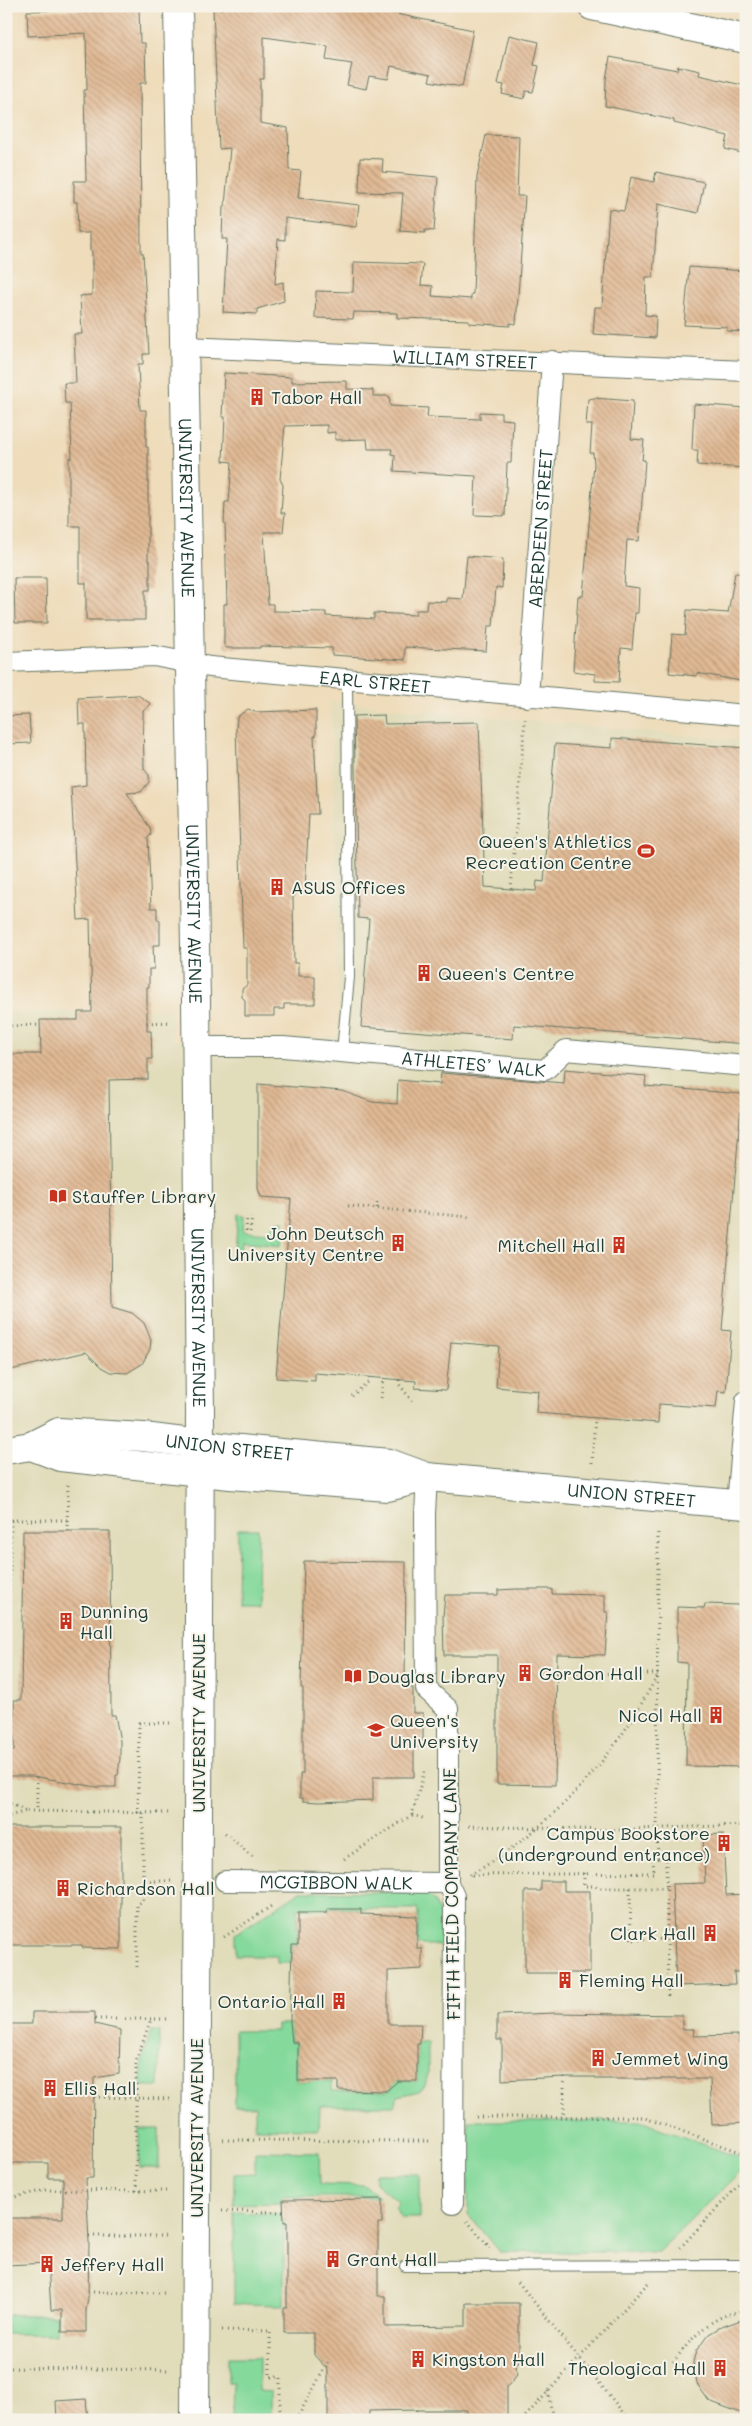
<svg xmlns="http://www.w3.org/2000/svg" width="752" height="2426" viewBox="0 0 752 2426" font-family="Mali,sans-serif">
  <defs>
    <pattern id="building-back-hatch" width="6" height="6" patternUnits="userSpaceOnUse" patternTransform="scale(1.25)"><rect width="6" height="6" fill="#e1b994"/><path d="M-1 5l2 2M0 0l6 6M5-1l2 2" fill="none" stroke="#b6987a"/></pattern>
  </defs>
  <rect width="100%" height="100%" fill="#f7f3e8"/>
  <filter id="ink" filterUnits="userSpaceOnUse"><feTurbulence type="fractalNoise" baseFrequency=".02" numOctaves="2"/><feDisplacementMap in="SourceGraphic" scale="10" xChannelSelector="R" yChannelSelector="G"/><feConvolveMatrix kernelMatrix="1 2 1 2 8 2 1 2 1" color-interpolation-filters="sRGB"/></filter>
  <filter id="wash" filterUnits="userSpaceOnUse"><feTurbulence type="fractalNoise" baseFrequency=".0096" numOctaves="4" result="noise"/><feDisplacementMap in="SourceGraphic" scale="20" xChannelSelector="R" yChannelSelector="G"/><feGaussianBlur stdDeviation="1.12" result="paint"/><feColorMatrix in="noise" values="0 0 0 0 0 0 0 0 0 0 0 0 0 0 0 0 0 1.4 0 .05"/><feComposite in="paint" operator="in"/></filter>
  <g filter="url(#wash)">
    <rect width="100%" height="100%" fill="#eedcba"/>
    <!-- built -->
    <polygon fill="#e1dcba" points="331,702 746,741 746,2420 6,2420 6,1013 171,1009 172,1041 339,1037"/>
    <!-- green -->
    <g fill="#85d99b" stroke="#528b68">
      <polygon points="238,1214 244,1215 243,1231 267,1233 278,1221 284,1221 282,1245 242,1241 241,1252 235,1251"/>
      <polygon points="238,1529 258,1529 257,1601 237,1601"/>
      <path d="M301,1891l123,2c20,11 16,31 16,52h-22v-36l-120,-1 -1,37h-6v18h-14v-7h-42v-22z"/>
      <polygon points="277,2024 291,2024 291,2042 297,2043 297,2081 332,2081 332,2091 386,2091 391,2089 395,2081 417,2081 417,2044 428,2042 428,2075 425,2086 419,2091 398,2096 394,2106 320,2106 319,2129 255,2128 255,2106 235,2106 235,2031 277,2031"/>
      <polygon points="151,2031 159,2031 159,2086 141,2086 142,2061"/>
      <polygon points="468,2121 640,2121 746,2160 746,2167 658,2252 499,2252 468,2214"/>
      <rect x="139" y="2129" width="20" height="39"/>
      <polygon points="255,2151 319,2152 320,2184 363,2185 380,2197 282,2197 281,2203 234,2204 234,2174 255,2173"/>
      <polygon points="375,2174 419,2174 419,2218 401,2218 395,2208 399,2202 375,2183"/>
      <polygon points="234,2212 281,2214 281,2220 284,2221 284,2305 234,2304"/>
      <polygon points="6,2315 57,2315 56,2334 6,2334"/>
      <polygon points="228,2358 259,2358 259,2391 271,2392 271,2420 232,2420 233,2383 228,2383"/>
    </g>
    <g id="blocks">
      <!-- building -->
      <g fill="url(#building-back-hatch)">
        <polygon points="96,6 139,6 140,43 145,43 146,83 140,83 141,253 143,253 149,354 143,354 143,364 138,364 140,410 146,410 146,447 148,447 148,561 150,561 150,590 145,590 145,620 86,620 86,583 80,583 80,526 69,526 69,458 72,458 70,403 65,403 64,383 76,383 74,334 82,334 80,296 92,295 92,251 90,251 90,233 78,233 77,202 74,202 74,181 86,181 84,90 87,90 86,33 28,36 27,11 77,10"/>
        <polygon points="221,6 383,6 382,11 473,30 462,87 429,81 431,74 391,66 388,79 369,76 366,89 347,85 352,64 326,60 328,46 264,37 264,79 260,79 260,123 288,128 289,170 301,171 298,198 359,205 356,227 285,218 285,240 278,239 275,284 283,282 284,301 257,309 257,314 223,312 227,239 222,239 223,206 225,206 230,148 219,149 213,9 222,9"/>
        <polygon points="509,35 539,42 534,65 539,66 533,92 526,91 524,99 502,94 504,85 498,84"/>
        <polygon points="610,57 677,70 678,66 700,71 699,75 746,86 746,154 725,149 728,136 674,123 674,120 605,106 606,79"/>
        <polygon points="486,135 519,136 517,196 525,196 516,324 510,323 510,326 469,323 469,320 397,318 397,313 354,312 353,319 315,318 316,291 353,292 354,262 423,264 421,285 433,286 432,296 471,299 471,294 473,294 477,177"/>
        <polygon points="360,158 383,159 382,172 438,177 434,231 425,230 425,233 400,231 403,193 359,192"/>
        <polygon points="656,172 704,182 698,213 658,204 653,277 646,277 645,315 656,316 655,338 593,334 595,307 602,307 609,209 624,211 631,177 654,182"/>
        <polygon points="689,267 746,271 746,332 727,331 727,327 684,325"/>
        <polygon points="224,373 292,377 292,382 347,381 347,389 373,390 373,396 389,396 390,406 428,408 427,417 480,419 480,412 501,413 501,419 513,420 511,463 507,463 505,516 474,515 476,476 394,471 395,455 391,454 392,449 368,449 367,439 335,440 335,432 327,433 327,425 285,426 280,479 283,485 281,513 285,513 283,532 264,532 268,604 273,604 273,611 326,612 326,616 374,619 374,613 415,615 416,610 426,610 427,601 447,602 447,598 463,599 467,556 503,559 502,588 496,587 493,626 488,626 486,651 405,647 405,660 332,655 332,648 260,646 260,648 227,648 224,646 224,604 227,604 225,523 224,523 225,502 229,502 232,462 223,461 225,417 222,417"/>
        <polygon points="594,398 633,401 631,439 644,440 642,460 645,460 639,541 627,540 624,586 639,588 638,613 635,613 632,649 621,648 619,682 595,681 595,674 573,671 578,596 583,596 594,464 593,453 590,453 592,425 586,425 588,399"/>
        <polygon points="694,404 746,408 746,468 697,465 698,450 692,450"/>
        <polygon points="735,573 746,574 746,682 697,673 697,676 669,673 672,634 685,635 687,610 728,613"/>
        <polygon points="14,578 46,578 47,623 15,623"/>
        <polygon points="138,695 151,704 143,711 144,769 149,775 149,782 141,792 127,793 150,828 151,835 148,837 151,908 157,908 157,920 160,920 160,945 153,945 154,969 149,969 149,987 147,987 147,1031 151,1031 152,1059 148,1059 148,1079 109,1080 112,1307 132,1313 144,1323 151,1340 150,1349 142,1364 127,1373 110,1372 101,1367 86,1352 11,1370 9,1365 6,1365 6,1054 41,1054 40,1020 78,1020 78,1012 92,1012 90,919 78,920 71,787 86,785 85,724 79,724 78,698"/>
        <polygon points="248,709 255,712 316,710 316,736 314,736 318,814 309,814 305,890 295,890 295,896 293,896 294,963 298,963 298,976 315,976 315,1004 284,1004 284,1009 274,1009 274,1016 245,1016 245,1000 242,997 242,989 247,985 247,948 243,948 236,729 237,717"/>
        <polygon points="29,715 31,743 6,744 6,716"/>
        <polygon points="384,715 385,724 479,722 485,887 536,891 537,881 544,882 555,744 612,748 612,738 746,748 746,1044 514,1025 513,1039 361,1027 369,919 358,918 354,716"/>
        <polygon points="565,1069 646,1076 645,1086 742,1094 722,1330 731,1331 726,1392 718,1391 716,1408 659,1404 658,1423 536,1413 538,1391 496,1387 499,1346 451,1342 446,1390 415,1388 416,1381 315,1373 315,1381 276,1378 291,1199 261,1197 258,1188 258,1084 342,1091 372,1102 397,1104 398,1080 440,1084 441,1073 564,1083"/>
        <polygon points="23,1531 110,1531 111,1715 115,1715 120,1741 120,1758 118,1775 116,1775 116,1787 97,1787 32,1776 6,1776 6,1751 14,1751 14,1700 21,1700"/>
        <polygon points="304,1561 406,1562 405,1688 413,1688 413,1713 423,1713 423,1747 414,1747 414,1777 373,1777 373,1800 319,1802 303,1801 303,1798 300,1798 300,1774 303,1774 303,1688 301,1688"/>
        <polygon points="516,1589 552,1589 552,1594 605,1595 605,1612 608,1612 605,1655 557,1654 555,1785 497,1784 497,1655 444,1655 443,1616 445,1595 498,1595 498,1590"/>
        <polygon points="705,1604 739,1605 740,1607 746,1607 746,1767 686,1766 687,1663 677,1662 677,1607 704,1608"/>
        <polygon points="6,1827 121,1827 121,1949 83,1948 82,1945 6,1945"/>
        <polygon points="723,1834 726,1895 746,1894 746,1972 734,1972 735,1984 676,1986 672,1884 705,1883 703,1835"/>
        <polygon points="541,1881 564,1881 564,1891 590,1891 590,1973 525,1973 525,1891 541,1891"/>
        <polygon points="327,1909 361,1909 361,1914 417,1916 417,1948 422,1949 422,1969 388,1971 388,2024 421,2024 420,2044 417,2044 417,2081 398,2081 386,2091 338,2090 338,2081 298,2081 298,2042 292,2042 290,2022 292,1945 298,1945 298,1913 327,1913"/>
        <polygon points="32,2012 95,2012 95,2024 120,2030 119,2074 94,2078 93,2178 86,2178 89,2242 88,2299 86,2310 86,2332 62,2332 62,2310 51,2310 48,2263 6,2265 6,2218 63,2218 63,2178 48,2178 48,2163 6,2163 6,2024 32,2024"/>
        <polygon points="556,2013 682,2015 682,2029 694,2029 693,2036 739,2035 739,2043 746,2043 746,2123 712,2125 710,2079 596,2079 596,2077 564,2077 502,2080 502,2040 497,2040 497,2015"/>
        <polygon points="382,2199 382,2223 378,2223 378,2296 385,2296 385,2327 466,2326 466,2303 519,2303 519,2362 516,2362 517,2375 507,2387 507,2417 467,2418 467,2410 416,2410 369,2411 369,2418 328,2418 328,2370 314,2355 314,2333 284,2333 284,2308 287,2308 287,2222 284,2222 283,2200"/>
        <polygon points="746,2318 746,2415 709,2401 697,2384 693,2362 696,2351 709,2334 719,2328"/>
        <polygon points="86,2399 88,2420 57,2420 56,2401"/>
      </g>
    </g>
  </g>
  <g filter="url(#ink)">
    <use href="#blocks" fill-opacity="0" stroke="#677563" stroke-width="1"/>
    <g fill="none" stroke-linecap="round" stroke-linejoin="round">
      <!-- lane casing -->
      <g stroke="#677563" stroke-width="12">
        <g id="lane">
          <polyline points="342,1052 349,977 347,680"/>
          <polyline points="405,2266 746,2265"/>
        </g>
      </g>
      <!-- street casing -->
      <g stroke="#677563" stroke-width="22">
        <g id="street">
          <path id="s1" d="M185,347l561,24"/>
          <path id="s2" d="M6,662l148,-6 56,11 536,48"/>
          <path id="s3" d="M528,697l24,-336"/>
          <path id="s4" d="M196,1047h87l262,23 21,-20 180,16"/>
          <polyline points="427,1477 425,1514 426,1689 448,1709 448,1883 454,1896 453,2204"/>
          <polyline points="737,1504 746,1401"/>
          <path id="s5" d="M225,1881l223,2"/>
        </g>
      </g>
      <!-- secondary casing -->
      <g stroke="#677563" stroke-width="30">
        <g id="secondary">
          <path id="s6" d="M178,6l18,994 4,414 -5,1006"/>
          <polyline points="31,1446 60,1457 230,1475 388,1487 427,1477"/>
          <path id="s7" d="M6,1450l25,-4 28,-14 85,5 86,11 159,15 38,14 319,28"/>
        </g>
      </g>
      <!-- primary casing -->
      <g stroke="#677563" stroke-width="30">
        <polyline id="primary" points="592,6 746,39"/>
      </g>
      <!-- path -->
      <g stroke="#677563" stroke-width="3" stroke-dasharray="1 4" stroke-linecap="butt">
        <polyline points="511,889 525,719"/>
        <polyline points="147,1023 172,1022"/>
        <polyline points="6,1026 41,1025"/>
        <polyline points="348,1206 470,1217"/>
        <polyline points="377,1208 377,1199"/>
        <polyline points="246,1231 247,1217"/>
        <polyline points="250,1232 252,1217"/>
        <polyline points="399,1380 399,1384 412,1401"/>
        <polyline points="352,1396 368,1382 368,1377"/>
        <polyline points="381,1398 383,1379"/>
        <polyline points="592,1463 595,1418"/>
        <polyline points="6,1520 67,1520"/>
        <polyline points="67,1531 68,1483"/>
        <polyline points="658,1533 657,1828 658,1858 666,1858 668,1997"/>
        <polyline points="6,1631 9,1623 11,1520"/>
        <polyline points="557,1673 658,1674"/>
        <polyline points="6,1718 14,1719"/>
        <polyline points="37,1777 37,1811"/>
        <polyline points="6,1802 27,1811 6,1817"/>
        <polyline points="27,1811 172,1813"/>
        <polyline points="138,1813 139,1723 173,1723"/>
        <polyline points="143,1813 143,1881 171,1881"/>
        <polyline points="412,1815 426,1819"/>
        <polyline points="469,1826 609,1830 746,1825"/>
        <polyline points="225,1833 255,1859"/>
        <polyline points="344,1859 412,1815 425,1769"/>
        <polyline points="584,1873 584,1886 595,1886 598,1888 666,1888"/>
        <path d="M470,1875c62,-35 115,-86 155,-145 12,-17 22,-37 33,-55"/>
        <polyline points="472,1875 654,1873 653,1859 658,1858"/>
        <polyline points="630,1888 631,1940 667,1939"/>
        <polyline points="224,1937 273,1905"/>
        <polyline points="137,1967 137,1905 143,1900 143,1881"/>
        <polyline points="95,2019 170,2019"/>
        <polyline points="564,2077 564,2117"/>
        <polyline points="94,2097 136,2098 136,2061 151,2019"/>
        <polyline points="476,2117 642,2117 746,2154"/>
        <polyline points="223,2140 432,2141"/>
        <polyline points="136,2191 136,2098 170,2099"/>
        <polyline points="6,2199 45,2190 169,2191"/>
        <polyline points="222,2211 284,2212"/>
        <polyline points="467,2221 490,2248"/>
        <polyline points="89,2236 169,2236"/>
        <polyline points="680,2248 746,2177"/>
        <polyline points="518,2282 629,2420"/>
        <polyline points="88,2292 168,2293"/>
        <polyline points="222,2330 270,2331 270,2377 280,2377 280,2420"/>
        <path d="M673,2362c22,-27 36,-46 73,-52"/>
        <polyline points="6,2368 168,2370"/>
        <polyline points="548,2391 553,2420"/>
        <polyline points="416,2410 417,2420"/>
        <polyline points="296,2420 328,2362"/>
        <polyline points="522,2420 649,2282"/>
      </g>
      <!-- lane -->
      <use href="#lane" stroke="#fff" stroke-width="10"/>
      <!-- street -->
      <use href="#street" stroke="#fff" stroke-width="20"/>
      <!-- secondary -->
      <use href="#secondary" stroke="#fff" stroke-width="28"/>
      <!-- primary -->
      <use href="#primary" stroke="#fff" stroke-width="28"/>
    </g>
  </g>
  <!-- icons -->
  <defs>
    <g id="building-bare" transform="scale(1.35)"><path d="M-4-6H4V6H1V3H-1V6H-4ZM-2.5-4.3h1.7v1.8h-1.7ZM.8-4.3h1.7v1.8H.8ZM-2.5-1h1.7V.8h-1.7ZM.8-1h1.7V.8H.8Z" fill="#c8321e" stroke="#f7f3e8" stroke-width="2.5" paint-order="stroke"/></g>
    <g id="stadium-bare" transform="scale(1.35)"><path d="M0-5a6.5 5 0 1 0 0 10a6.5 5 0 1 0 0-10ZM-3.5-1.8h7v3.6h-7Z" fill="#c8321e" stroke="#f7f3e8" stroke-width="2.5" paint-order="stroke"/></g>
    <g id="library-bare" transform="scale(1.35)"><path d="M-6-4Q-3-5.5-.7-3.5V5Q-3 3-6 4ZM6-4Q3-5.5 .7-3.5V5Q3 3 6 4Z" fill="#c8321e" stroke="#f7f3e8" stroke-width="2.5" paint-order="stroke"/></g>
    <g id="university-bare" transform="scale(1.35)"><path d="M0-5L7-2L0 1L-7-2ZM-4 1L0 2.5L4 1V4Q0 6-4 4Z" fill="#c8321e" stroke="#f7f3e8" stroke-width="2.5" paint-order="stroke"/></g>
  </defs>
  <g fill-rule="evenodd">
    <use href="#building-bare" x="257" y="397"/>
    <use href="#stadium-bare" x="646" y="851"/>
    <use href="#building-bare" x="277" y="887"/>
    <use href="#building-bare" x="424" y="973"/>
    <use href="#library-bare" x="58" y="1196"/>
    <use href="#building-bare" x="398" y="1243"/>
    <use href="#building-bare" x="619" y="1245"/>
    <use href="#building-bare" x="66" y="1621"/>
    <use href="#building-bare" x="525" y="1673"/>
    <use href="#library-bare" x="353" y="1676"/>
    <use href="#building-bare" x="716" y="1715"/>
    <use href="#university-bare" x="376" y="1730"/>
    <use href="#building-bare" x="724" y="1843"/>
    <use href="#building-bare" x="63" y="1888"/>
    <use href="#building-bare" x="710" y="1933"/>
    <use href="#building-bare" x="565" y="1980"/>
    <use href="#building-bare" x="339" y="2001"/>
    <use href="#building-bare" x="598" y="2058"/>
    <use href="#building-bare" x="50" y="2088"/>
    <use href="#building-bare" x="333" y="2259"/>
    <use href="#building-bare" x="47" y="2264"/>
    <use href="#building-bare" x="418" y="2359"/>
    <use href="#building-bare" x="720" y="2368"/>
  </g>
  <g text-anchor="middle" dominant-baseline="central" stroke-width="4" stroke-linejoin="round" paint-order="stroke">
    <!-- street labels -->
    <g font-size="18" fill="#1f3d34" stroke="#f7f3e8">
      <text stroke="none"><textPath href="#s1" startOffset="280">WILLIAM STREET</textPath></text>
      <text stroke="none"><textPath href="#s6" startOffset="502">UNIVERSITY AVENUE</textPath></text>
      <text stroke="none"><textPath href="#s3" startOffset="169">ABERDEEN STREET</textPath></text>
      <text stroke="none"><textPath href="#s2" startOffset="371">EARL STREET</textPath></text>
      <text stroke="none"><textPath href="#s6" startOffset="908">UNIVERSITY AVENUE</textPath></text>
      <text stroke="none"><textPath href="#s4" startOffset="278">ATHLETES’ WALK</textPath></text>
      <text stroke="none"><textPath href="#s6" startOffset="1312">UNIVERSITY AVENUE</textPath></text>
      <text stroke="none"><textPath href="#s7" startOffset="228">UNION STREET</textPath></text>
      <text stroke="none"><textPath href="#s7" startOffset="634">UNION STREET</textPath></text>
      <text transform="translate(198 1723) rotate(-90)">UNIVERSITY AVENUE</text>
      <text stroke="none"><textPath href="#s5" startOffset="111">MCGIBBON WALK</textPath></text>
      <text transform="translate(451 1894) rotate(-91)">FIFTH FIELD COMPANY LANE</text>
      <text transform="translate(196 2128) rotate(-90)">UNIVERSITY AVENUE</text>
    </g>
    <!-- poi labels -->
    <g font-size="18" fill="#1f3d34" stroke="#f7f3e8" text-anchor="start">
      <text x="271" y="397">Tabor Hall</text>
      <text x="632" y="841" text-anchor="end">Queen's Athletics<tspan x="632" dy="21">Recreation Centre</tspan></text>
      <text x="291" y="887">ASUS Offices</text>
      <text x="438" y="973">Queen's Centre</text>
      <text x="72" y="1196">Stauffer Library</text>
      <text x="384" y="1233" text-anchor="end">John Deutsch<tspan x="384" dy="21">University Centre</tspan></text>
      <text x="605" y="1245" text-anchor="end">Mitchell Hall</text>
      <text x="80" y="1611">Dunning<tspan x="80" dy="21">Hall</tspan></text>
      <text x="539" y="1673">Gordon Hall</text>
      <text x="367" y="1676">Douglas Library</text>
      <text x="702" y="1715" text-anchor="end">Nicol Hall</text>
      <text x="390" y="1720">Queen's<tspan x="390" dy="21">University</tspan></text>
      <text x="710" y="1833" text-anchor="end">Campus Bookstore<tspan x="710" dy="21">(underground entrance)</tspan></text>
      <text x="77" y="1888">Richardson Hall</text>
      <text x="696" y="1933" text-anchor="end">Clark Hall</text>
      <text x="579" y="1980">Fleming Hall</text>
      <text x="325" y="2001" text-anchor="end">Ontario Hall</text>
      <text x="612" y="2058">Jemmet Wing</text>
      <text x="64" y="2088">Ellis Hall</text>
      <text x="347" y="2259">Grant Hall</text>
      <text x="61" y="2264">Jeffery Hall</text>
      <text x="432" y="2359">Kingston Hall</text>
      <text x="706" y="2368" text-anchor="end">Theological Hall</text>
    </g>
  </g>
  <!-- margin -->
  <rect width="752" height="2426" fill="none" stroke="#f7f3e8" stroke-width="25"/>
</svg>
